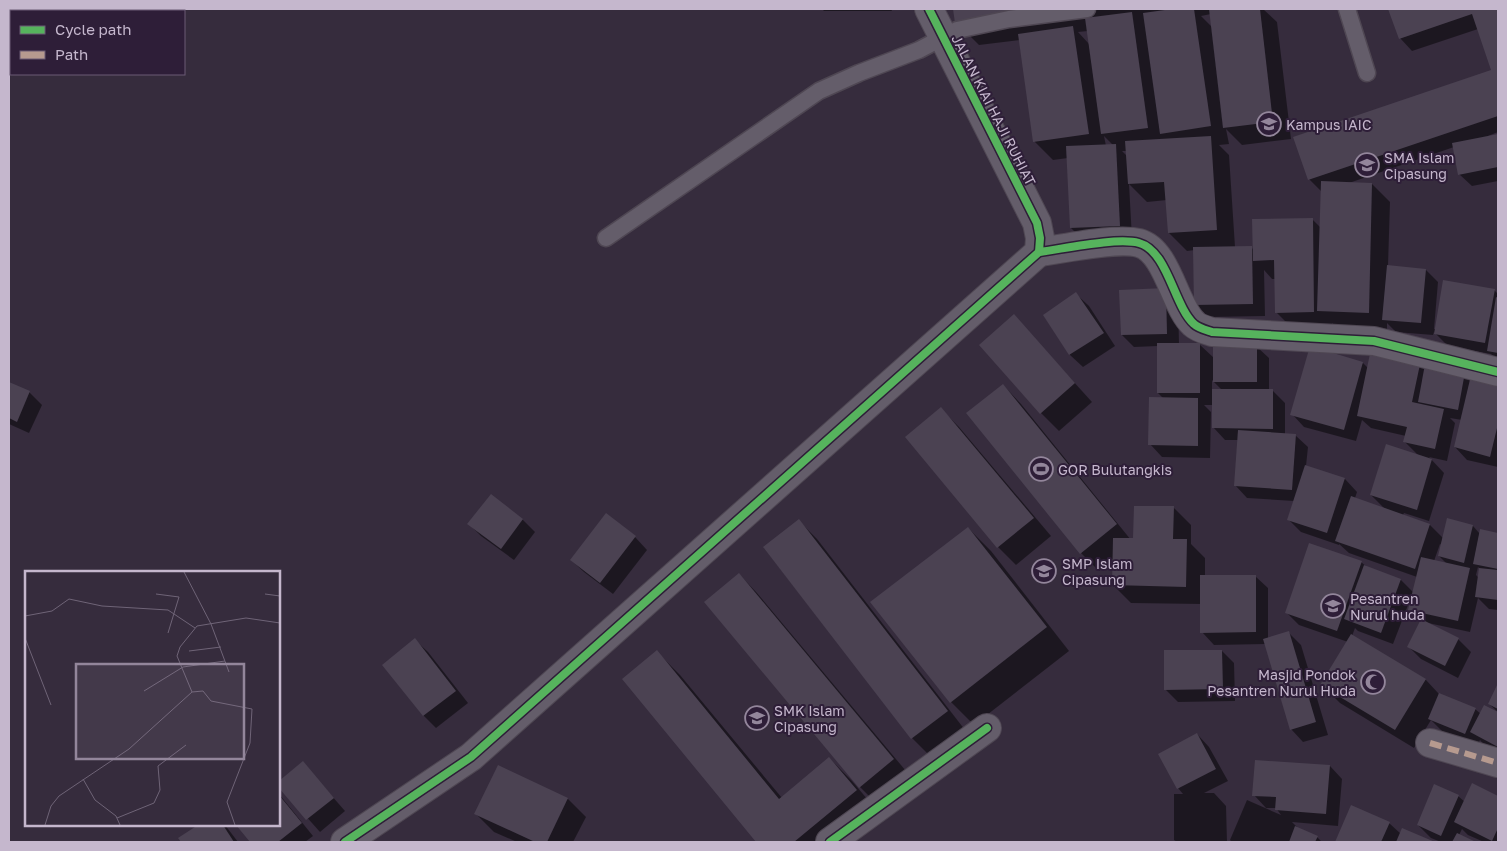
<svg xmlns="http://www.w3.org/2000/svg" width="1507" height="851" viewBox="0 0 1507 851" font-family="'Golos Text',sans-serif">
  <rect width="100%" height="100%" fill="#362c3d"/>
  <!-- shadow -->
  <g fill="#0007" fill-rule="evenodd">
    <polygon points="822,9 891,9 892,11 824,11"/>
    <path d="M954,9h309l14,13 14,117 -49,6 -16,-16 3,15 -10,1 10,10 6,92h16l3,3 58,-31 9,9 1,-36 -13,-13 184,-108 -15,-42 -66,22 -12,-13 -11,-29h109v123l-10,4 1,1 9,-1v45l-26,5 -13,-12 -5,-27 -105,36 23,1 18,18 -2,64 38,4 12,12 -4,47h2l58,-39 4,4v66l-7,-6 -43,-8 -14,-14 -1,3 -37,-3 -9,-9v7l-50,-1 -5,-6v7h-38l-18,-18v-33h-4l-8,-9 1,46 -57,1 -12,-13 -1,-54 -8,1 -18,-18 -2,-33 -20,2 -18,-18 3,54 -49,2 -12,-12 -3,-70 -15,2 -18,-18 -15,-102 -41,5 -23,-23zM1211,14l1,13 -11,-11zM1088,31l2,14 -12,-13zM1104,136l9,9 -7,1zM1122,151h5v5z"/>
    <path d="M1120,291l58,11 1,42h20l15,14 42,-12 13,12v33h4l12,12v31l10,1 13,12 -2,19 39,13 12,13 -2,6 31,12 -15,-15 48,-39 -14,-14 1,-6 -35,-8 -9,-8 -6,21 -52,-14 -12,-13 71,-51 5,5 5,-22 125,32v89l-31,-7 -12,-13 7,-27 -12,-2 5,5 -8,38 -18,-4 15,16 -15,48 -25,-8 -1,2 27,10 13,13 30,-12 7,8 1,-3 17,3v76l-9,-1 -11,-11 -8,34 -42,-9 30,16 13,13 -13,26 -37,-19 -12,-12 13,-26 -12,-12 2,-8 -2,-1 -17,44 -35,-13 -3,-3 -3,8 74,44 13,14 36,15 6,5 17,-2 -9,-8 9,-18v66l-14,-7 -4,-5 -3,6 -35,-15 -11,-11 -17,28 -74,-45 -18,-18 26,-43 -49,-17 -13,-13 75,-50 6,5 34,13 13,13 3,-16 -68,-24 -10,-9v1l-38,-13 -13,-13 6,-18 -47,-3 -12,-13 3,-45h-13l-12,-13v-22h-9l7,7 -1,46 -48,-1 -12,-13 14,-45 -6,-6v-47l-24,1 -12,-12zM1212,380l10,10h-10zM1440,544l2,1 -3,11 8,8 -13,-3zM1478,567l2,2 -1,9 -3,-3z"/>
    <polygon points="1076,294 1089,306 1115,346 1083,367 1070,355 1044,315"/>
    <polygon points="1014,316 1092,402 1059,431 1041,413"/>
    <polygon points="9,384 29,392 42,405 29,433 9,424"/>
    <polygon points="1003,385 1021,404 1131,540 1173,507 1191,525 1191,544 1205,558 1205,576 1255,576 1268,588 1268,639 1289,633 1301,645 1328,735 1303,742 1291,729 1266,644 1214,645 1202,632 1201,604 1131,603 1113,585 1113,559 1099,571 1081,553"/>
    <polygon points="941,409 959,427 1051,536 1016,565 998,547"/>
    <polygon points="491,496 523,520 535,532 514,560 481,536 469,524"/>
    <polygon points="606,515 635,537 647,550 613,594 584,572 571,560"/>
    <polygon points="799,521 817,539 965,730 930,756 912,738 764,548"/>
    <polygon points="968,528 991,551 1069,651 974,725 951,702"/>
    <polygon points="739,574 757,593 911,777 878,805 860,787"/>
    <polygon points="415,640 428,652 468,703 436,728 423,715"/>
    <polygon points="1222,651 1234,663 1235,701 1178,702 1165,689"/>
    <polygon points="657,652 680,675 782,798 829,758 852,781 879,813 844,842 758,842 624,679"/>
    <polygon points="1197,734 1209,747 1228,781 1204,793 1214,793 1226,806 1227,842 1177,842 1174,840 1174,794 1183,794 1178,788"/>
    <polygon points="303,763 345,811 320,832 279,786 279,783"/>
    <polygon points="1330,766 1342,779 1338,826 1292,822 1299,829 1317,837 1322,842 1232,842 1230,840 1247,800 1281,815 1276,808 1266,808 1254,795"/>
    <polygon points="1473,785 1498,797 1498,842 1484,842 1468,835 1462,829 1459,835 1473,842 1441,842 1431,838 1418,825 1458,796 1465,802"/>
    <polygon points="279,794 313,836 305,842 252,842 237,825 279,825"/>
    <polygon points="568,799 586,817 573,842 517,842 494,832 476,814"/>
    <polygon points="1351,807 1389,823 1401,834 1402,830 1431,842 1336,842"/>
    <polygon points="200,825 225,825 238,842 182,842 180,838"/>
  </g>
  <!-- building -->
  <g fill="#4b4252">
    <polygon points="953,9 1052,9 955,23"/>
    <polygon points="1172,9 1194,9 1211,126 1160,134 1143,13"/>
    <polygon points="1209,9 1260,9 1273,122 1223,128"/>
    <polygon points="1388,9 1498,9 1498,116 1308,180 1293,137 1491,70 1472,14 1399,39"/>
    <polygon points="1132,12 1148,128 1101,134 1085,18"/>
    <polygon points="1073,26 1089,134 1033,142 1018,34"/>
    <polygon points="1498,134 1498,167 1458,175 1452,143"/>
    <polygon points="1211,136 1217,230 1168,233 1164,182 1128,184 1125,141"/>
    <polygon points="1116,144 1120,226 1070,228 1066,146"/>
    <polygon points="1321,181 1372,183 1369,313 1317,311"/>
    <polygon points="1313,218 1314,312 1275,313 1274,260 1253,261 1252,219"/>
    <polygon points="1252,246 1253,304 1194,305 1193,247"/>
    <polygon points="1387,265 1426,269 1421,323 1382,320"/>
    <polygon points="1443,280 1495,289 1485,343 1434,334"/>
    <polygon points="1166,288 1167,334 1121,335 1119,290"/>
    <polygon points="1076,292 1104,333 1069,355 1043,315"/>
    <polygon points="1496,297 1498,298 1498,353 1487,351"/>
    <polygon points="1014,314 1075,383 1040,414 979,345"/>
    <rect x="1157" y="343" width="43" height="50"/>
    <rect x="1213" y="344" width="44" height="38"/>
    <polygon points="1372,344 1422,355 1412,402 1444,409 1435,449 1403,442 1407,427 1357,416"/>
    <polygon points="1310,346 1363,362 1344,430 1290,415"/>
    <polygon points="1426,359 1466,367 1458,410 1418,402"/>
    <polygon points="1472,371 1498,377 1498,424 1490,457 1454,447"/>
    <polygon points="9,382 30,391 17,422 9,418"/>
    <polygon points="1003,384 1117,524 1080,554 966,413"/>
    <polygon points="1212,389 1273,389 1273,429 1212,428"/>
    <polygon points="1149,397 1198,398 1198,446 1148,445"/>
    <polygon points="941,407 1034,518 997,548 905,437"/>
    <polygon points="1238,430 1296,434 1292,490 1234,486"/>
    <polygon points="1386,444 1432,459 1417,510 1370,495"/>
    <polygon points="1305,465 1345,478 1327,533 1287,520"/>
    <polygon points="491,494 523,519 501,549 467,524"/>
    <polygon points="1351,496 1430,524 1415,569 1335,541"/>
    <polygon points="1134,506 1174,506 1173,539 1187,539 1186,587 1112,585 1113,538 1133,538"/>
    <polygon points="606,513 636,536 600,583 570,560"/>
    <polygon points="1447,518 1473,525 1464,563 1438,556"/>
    <polygon points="799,519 948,711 911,739 763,547"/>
    <polygon points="968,527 1047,627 950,703 870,602"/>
    <polygon points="1480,529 1498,533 1498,569 1473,564"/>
    <polygon points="1309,543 1362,561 1337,631 1285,613"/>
    <polygon points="1421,557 1470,568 1458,621 1408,610"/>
    <polygon points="1364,565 1401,579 1381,633 1344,619"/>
    <polygon points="1479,568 1498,570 1498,600 1475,597"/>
    <polygon points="739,573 894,759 859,788 704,602"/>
    <polygon points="1200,575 1256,575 1256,632 1200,633"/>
    <polygon points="1421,619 1459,638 1445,666 1407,647"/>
    <polygon points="1289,631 1316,722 1290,730 1263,639"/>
    <polygon points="1351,634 1426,679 1395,730 1320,685"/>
    <polygon points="415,638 456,691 423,716 382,665"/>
    <polygon points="657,650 779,799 829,757 857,790 794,842 756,842 622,679"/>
    <polygon points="1164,650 1222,650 1223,689 1164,690"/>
    <polygon points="1498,683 1498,709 1488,704"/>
    <polygon points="1439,693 1476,708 1465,734 1428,719"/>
    <polygon points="1484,705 1498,712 1498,747 1470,732"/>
    <polygon points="1197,733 1216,769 1177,789 1158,754"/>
    <polygon points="1255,760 1330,765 1326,814 1275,810 1276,797 1252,796"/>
    <polygon points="303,761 334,798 306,820 279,788 279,781"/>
    <polygon points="498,765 568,798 547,842 535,842 474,814"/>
    <polygon points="1472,783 1498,796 1498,828 1492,841 1454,822"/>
    <polygon points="1434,784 1459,795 1441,836 1417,825"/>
    <polygon points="279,795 302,823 278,842 250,842 236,825 279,825"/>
    <polygon points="1351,805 1390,822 1381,842 1335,842"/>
    <polygon points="198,825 223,825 234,842 181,842 178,838"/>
    <polygon points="1295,826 1318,836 1315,842 1289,842"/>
    <polygon points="1402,828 1435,842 1396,842"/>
    <polygon points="1457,833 1476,842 1452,842"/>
  </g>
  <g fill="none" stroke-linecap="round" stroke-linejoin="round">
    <!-- service casing -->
    <g stroke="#4f4753" stroke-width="19">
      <g id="service">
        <polyline points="1347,9 1367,73"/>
        <polyline points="606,238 819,91 859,73 919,50 957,30 1009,19 1087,9"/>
      </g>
    </g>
    <!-- minor casing -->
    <g stroke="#4f4753" stroke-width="30">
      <g id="minor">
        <path d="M1039,252c24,-3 78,-15 100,-9 29,8 35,63 55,81 4,4 12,6 18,8l162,9 124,31"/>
        <polyline points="1430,743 1498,763"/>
        <polyline points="345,842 471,757 1039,252 1040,238 1037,223 929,9"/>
        <polyline points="830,842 987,728"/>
      </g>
    </g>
    <!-- service -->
    <use href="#service" stroke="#645d6a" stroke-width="16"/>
    <!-- minor -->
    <use href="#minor" stroke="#645d6a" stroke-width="28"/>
    <!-- quiet -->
    <polyline stroke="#b69a8f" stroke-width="6" stroke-dasharray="12 6" stroke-linecap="butt" points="1430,743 1498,763"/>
    <!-- cycleway casing -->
    <g stroke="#2e1e38" stroke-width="11">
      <g id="cycleway">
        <path d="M1039,252c24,-3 78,-15 100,-9 29,8 35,63 55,81 4,4 12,6 18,8l162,9 124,31"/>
        <polyline points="345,842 471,757 1039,252 1040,238 1037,223 929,9"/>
        <polyline points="830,842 987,728"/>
      </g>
    </g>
    <!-- cycleway -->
    <use href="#cycleway" stroke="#56b35d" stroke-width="8"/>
  </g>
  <!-- icons -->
  <defs>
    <g id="university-ring" transform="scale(1.25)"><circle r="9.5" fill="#2e1e38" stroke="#93869b" stroke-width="1.5"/><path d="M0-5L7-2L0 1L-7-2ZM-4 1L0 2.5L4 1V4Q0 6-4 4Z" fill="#93869b"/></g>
    <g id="school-ring" transform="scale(1.25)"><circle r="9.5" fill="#2e1e38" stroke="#93869b" stroke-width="1.5"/><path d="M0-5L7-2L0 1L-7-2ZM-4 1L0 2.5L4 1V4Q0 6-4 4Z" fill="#93869b"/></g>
    <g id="stadium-ring" transform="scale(1.25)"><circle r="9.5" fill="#2e1e38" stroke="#93869b" stroke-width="1.5"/><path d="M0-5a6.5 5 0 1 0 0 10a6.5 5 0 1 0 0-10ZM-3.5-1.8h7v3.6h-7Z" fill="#93869b"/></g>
    <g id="mosque-ring" transform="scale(1.25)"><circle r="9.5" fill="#2e1e38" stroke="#93869b" stroke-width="1.5"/><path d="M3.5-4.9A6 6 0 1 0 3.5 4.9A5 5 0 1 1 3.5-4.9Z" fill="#93869b"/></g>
  </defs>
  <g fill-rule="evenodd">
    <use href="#university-ring" x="1269" y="124"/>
    <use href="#school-ring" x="1367" y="165"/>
    <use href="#stadium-ring" x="1041" y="469"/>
    <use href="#school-ring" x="1044" y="571"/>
    <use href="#school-ring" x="1333" y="606"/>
    <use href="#mosque-ring" x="1373" y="682"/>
    <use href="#school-ring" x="757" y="718"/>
  </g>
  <g text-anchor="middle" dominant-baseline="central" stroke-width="4" stroke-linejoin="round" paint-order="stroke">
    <!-- street labels -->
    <g font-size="14" fill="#c5b7cd" stroke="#2e1e38">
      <text transform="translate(994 110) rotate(63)">JALAN KIAI HAJI RUHIAT</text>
    </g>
    <!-- poi labels -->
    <g font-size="14" fill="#c5b7cd" stroke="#2e1e38" text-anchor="start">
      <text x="1286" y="124">Kampus IAIC</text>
      <text x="1384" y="157">SMA Islam<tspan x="1384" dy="16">Cipasung</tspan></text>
      <text x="1058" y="469">GOR Bulutangkis</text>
      <text x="1062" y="563">SMP Islam<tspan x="1062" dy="16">Cipasung</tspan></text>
      <text x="1350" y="598">Pesantren<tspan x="1350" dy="16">Nurul huda</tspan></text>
      <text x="1356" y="674" text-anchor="end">Masjid Pondok<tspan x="1356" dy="16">Pesantren Nurul Huda</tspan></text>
      <text x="774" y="710">SMK Islam<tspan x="774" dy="16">Cipasung</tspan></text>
    </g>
  </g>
  <!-- overview -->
  <g transform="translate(25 571)">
    <rect width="255" height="255" fill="#362c3d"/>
    <path fill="none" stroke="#6f6477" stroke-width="1" d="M159,1l27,52 18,48M131,23l23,3 -11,36M240,23l15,2M0,45l27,-5 17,-12 33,7 66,4 27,18M0,67l26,67M164,80l32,-4M119,120l39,-24 42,-6M167,121l11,-1 8,10 41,8 -2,34 -23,59 8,23M58,208l12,21 21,16 4,9M92,247l37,-15 6,-13 -2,-24 28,-21M20,254l6,-19 8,-10 70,-47 63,-57 -15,-36 3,-9 17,-21 49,-8 34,5"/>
    <path fill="#93869b" fill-opacity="0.15" stroke="#93869b" stroke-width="2.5" d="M51,93h168v95h-168z"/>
    <rect width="255" height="255" fill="none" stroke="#c5b7cd" stroke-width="2.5"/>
  </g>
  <!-- border -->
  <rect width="1507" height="851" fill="none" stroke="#c5b7cd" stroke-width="20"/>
  <!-- legend -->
  <rect x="10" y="10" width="175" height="65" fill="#2e1e38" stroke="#6a5b74"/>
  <rect x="20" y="26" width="25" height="8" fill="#56b35d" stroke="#6a5b74"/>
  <text x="55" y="35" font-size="15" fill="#c5b7cd">Cycle path</text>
  <rect x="20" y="51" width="25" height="8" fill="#b69a8f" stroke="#6a5b74"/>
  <text x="55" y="60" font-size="15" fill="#c5b7cd">Path</text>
</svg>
